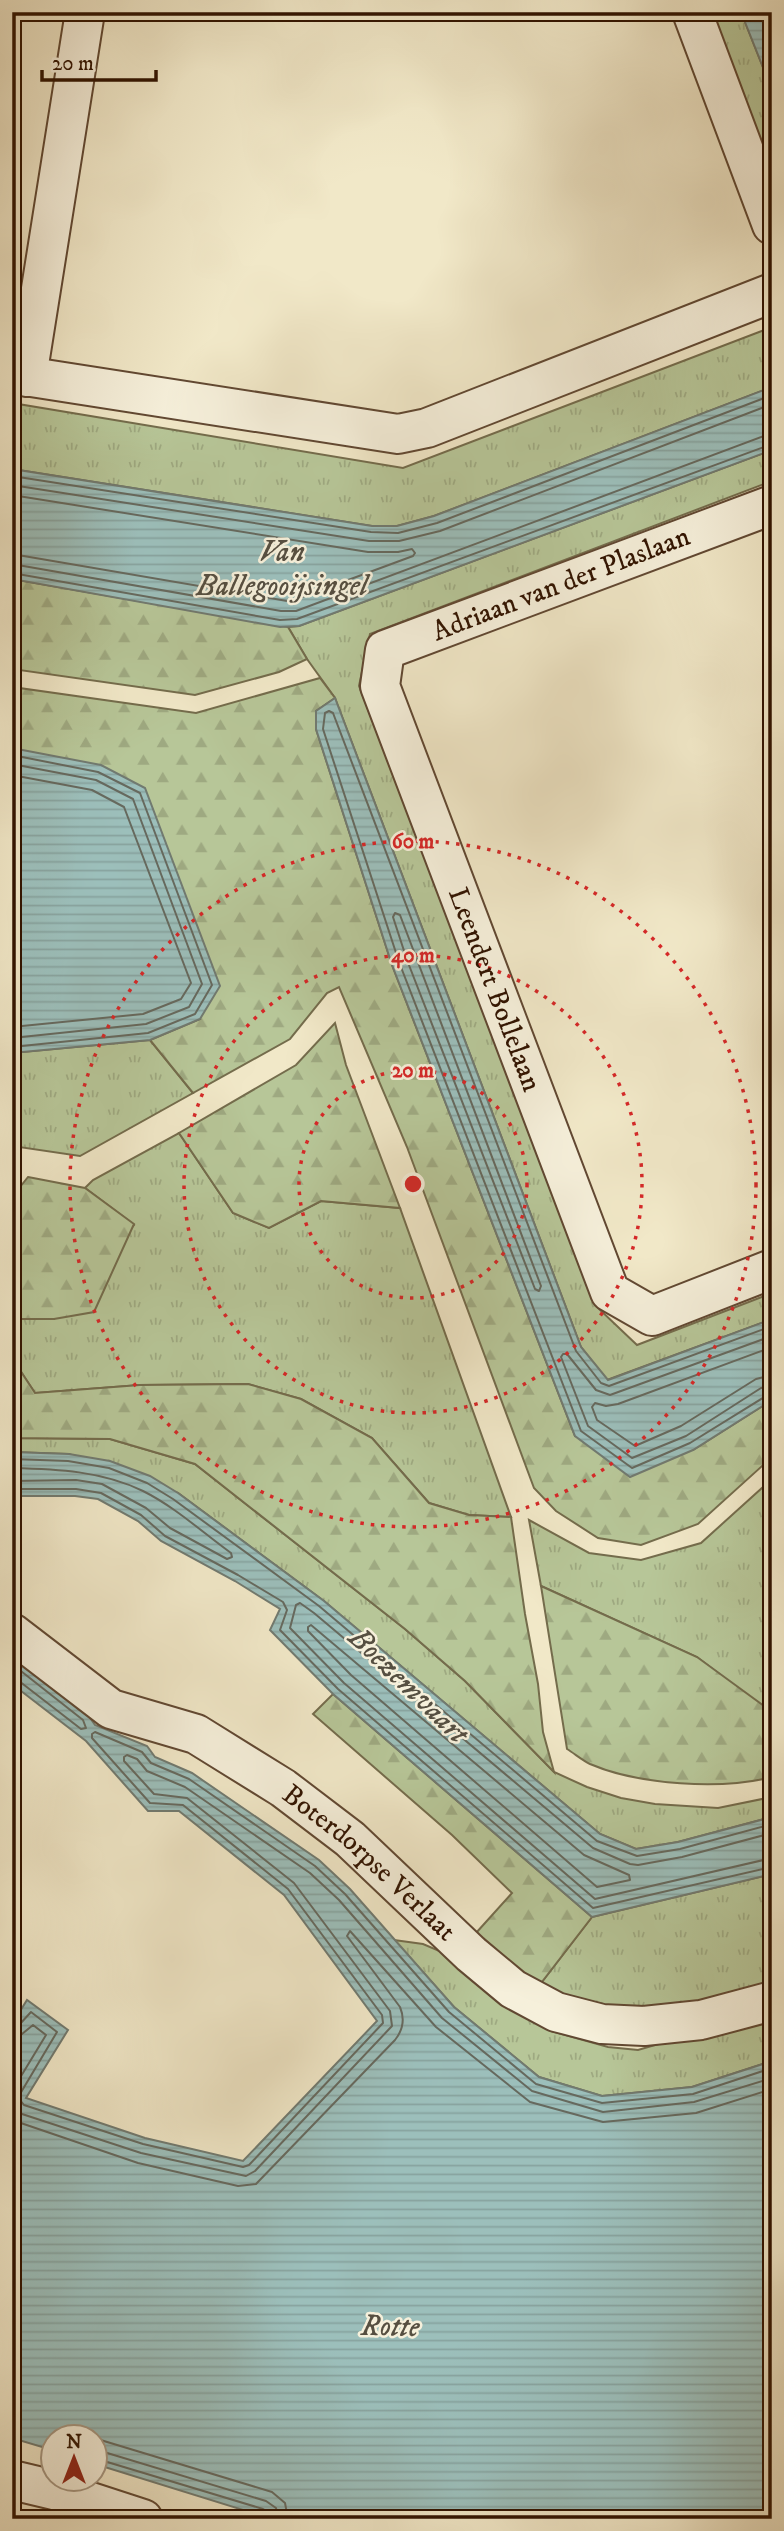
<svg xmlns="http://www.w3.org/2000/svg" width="784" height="2531" viewBox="0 0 784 2531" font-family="'IM FELL DW Pica',serif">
  <defs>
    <pattern id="grass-tufts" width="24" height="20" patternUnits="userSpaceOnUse" patternTransform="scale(1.75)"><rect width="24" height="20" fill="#b7c698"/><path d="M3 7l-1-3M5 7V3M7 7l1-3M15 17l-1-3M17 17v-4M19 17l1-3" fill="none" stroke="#9ea981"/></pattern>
    <pattern id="forest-firs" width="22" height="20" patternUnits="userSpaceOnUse" patternTransform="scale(1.75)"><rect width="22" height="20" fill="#b7c698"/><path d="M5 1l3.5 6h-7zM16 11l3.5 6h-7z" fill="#9ea981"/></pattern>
    <pattern id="water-rules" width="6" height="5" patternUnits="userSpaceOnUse" patternTransform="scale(1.75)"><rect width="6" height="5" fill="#9cbfbb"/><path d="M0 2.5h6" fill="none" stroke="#87a39f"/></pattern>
  </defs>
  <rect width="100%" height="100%" fill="#f1e8c8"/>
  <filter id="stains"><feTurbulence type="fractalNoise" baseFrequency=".00286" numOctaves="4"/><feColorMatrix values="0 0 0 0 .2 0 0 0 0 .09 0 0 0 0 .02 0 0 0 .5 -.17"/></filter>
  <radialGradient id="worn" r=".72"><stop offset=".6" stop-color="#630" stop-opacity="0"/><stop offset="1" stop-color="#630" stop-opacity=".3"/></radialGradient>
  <!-- grass -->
  <g fill="url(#grass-tufts)" stroke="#746c4c" stroke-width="2">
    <polygon points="708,12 741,12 772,90 772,181"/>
    <polygon points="772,327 772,387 434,516 397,526 372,526 12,469 12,403 403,468"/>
    <polygon points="772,450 772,481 370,634 359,686 598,1308 637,1345 772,1293 772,1319 607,1380 581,1347 335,698 307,659 288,627 299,626"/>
    <polygon points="150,1040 193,1093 80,1156 12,1146 12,1053"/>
    <polygon points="179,1133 233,1213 269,1228 321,1201 400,1208 511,1517 469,1515 429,1503 372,1438 301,1399 248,1384 140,1385 35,1393 12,1358 12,1319 54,1319 134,1225 85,1188 93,1180"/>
    <polygon points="12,1438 110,1439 195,1464 405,1629 465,1681 554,1772 587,1787 621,1798 655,1804 718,1808 772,1797 772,1817 678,1842 636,1849 600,1834 324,1601 178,1493 69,1454 12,1452"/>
    <polygon points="772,1479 772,1714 697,1657 541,1586 529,1520 589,1553 641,1560 701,1543"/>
    <polygon points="772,1874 772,1992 679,2011 605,2012 538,1987 592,1917"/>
    <polygon points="394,1940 423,1944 449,1955 519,2010 551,2031 608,2047 638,2050 772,2011 772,2061 692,2087 602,2096 539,2077 454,2007"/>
  </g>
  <!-- forest -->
  <g fill="url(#forest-firs)" stroke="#746c4c" stroke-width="2">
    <polygon points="12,579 288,627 307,659 279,672 195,695 12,669"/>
    <polygon points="320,678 335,698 316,711 316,729 392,965 575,1436 693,1450 772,1400 772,1457 698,1524 641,1545 598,1538 556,1511 534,1488 407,1147 339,987 327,993 290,1039 193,1093 150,1040 200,1019 12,748 12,687 196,713"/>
    <polygon points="335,1023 346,1065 400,1208 321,1201 269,1228 233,1213 179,1133 296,1065"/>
    <polygon points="28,1177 85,1188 134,1224 94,1312 54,1319 12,1319 12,1197"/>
    <polygon points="12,1358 35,1393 140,1385 248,1384 301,1399 372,1438 429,1503 469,1515 511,1517 525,1614 538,1684 543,1732 554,1772 465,1681 405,1629 195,1464 110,1439 12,1438"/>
    <path d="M541,1586l156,71 67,49 8,8v63c-51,13 -133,8 -182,-13 -8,-4 -15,-10 -23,-15z"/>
    <polygon points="333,1694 592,1917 538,1987 476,1933 512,1893 452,1835 313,1714"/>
  </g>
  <!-- water -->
  <g fill="url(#water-rules)" stroke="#717a70" stroke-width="2">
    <polygon points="741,12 772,12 772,90"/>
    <polygon points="772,387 772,450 299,626 280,627 12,579 12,469 372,526 397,526 434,516"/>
    <polygon points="335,698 581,1347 608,1380 772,1319 772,1400 693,1450 630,1477 575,1436 392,965 316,729 316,711"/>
    <polygon points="12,748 101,765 145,788 220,986 200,1019 150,1040 12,1053"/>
    <polygon points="12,1452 69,1454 110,1461 150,1476 178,1493 324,1601 600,1834 636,1849 678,1842 772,1817 772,1874 592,1917 333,1694 270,1630 280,1609 235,1581 161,1541 138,1521 98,1499 75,1496 12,1496"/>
    <polygon points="12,1655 88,1715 95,1725 147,1746 155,1757 192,1773 319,1860 350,1889 454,2007 539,2077 602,2096 692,2087 772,2061 772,2519 272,2519 95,2464 94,2436 52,2436 52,2450 12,2438 12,2024 27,2000 68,2030 26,2098 145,2138 243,2161 377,2021 284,1895 179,1811 148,1811 86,1741 12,1684"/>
  </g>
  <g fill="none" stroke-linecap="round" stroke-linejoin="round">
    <!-- shore -->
    <g stroke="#66695e" stroke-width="2">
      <polyline points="12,476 371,532 398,533 437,523 772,395"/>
      <polyline points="12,485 369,541 399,541 440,531 772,404"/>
      <polyline points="12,495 368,552 398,552 412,549 415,553 413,556 294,600 287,601 12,554"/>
      <polyline points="12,564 281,611 296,611 764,436 772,435"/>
      <polyline points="12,573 280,620 297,619 772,444"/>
      <polyline points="12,755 98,772 140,793 212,985 195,1014 148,1033 12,1047"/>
      <polyline points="12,764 96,780 133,799 202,984 189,1007 146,1024 12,1038"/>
      <polyline points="12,775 92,790 124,807 191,983 181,999 143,1014 12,1027"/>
      <polygon points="395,913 400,915 541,1286 539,1291 535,1289 407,960 393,917"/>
      <polyline points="772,1326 609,1386 601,1383 576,1351 333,713 329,711 325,713 323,729 399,962 581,1431 632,1468 690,1443 766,1396 772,1395"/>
      <polyline points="772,1336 610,1395 596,1390 567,1354 563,1354 561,1357 588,1426 632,1458 686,1436 761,1388 772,1386"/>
      <polyline points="772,1347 618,1404 606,1406 595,1403 592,1407 597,1420 635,1446 681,1426 756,1379 772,1375"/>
      <polyline points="12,1459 68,1461 109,1468 147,1483 173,1499 319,1606 597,1841 637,1856 680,1849 772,1824"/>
      <path d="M12,1468c45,1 90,3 131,23 32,16 59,41 88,62l1,4 -5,2 -57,-31 -24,-20 -44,-24 -26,-4 -64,1"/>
      <polyline points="12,1489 76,1489 101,1493 141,1515 165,1536 238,1575 283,1602 287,1610 280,1630 338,1689 593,1908 772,1867"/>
      <polygon points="311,1625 584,1855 629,1875 630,1880 597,1887 351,1675 308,1631 308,1627"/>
      <polyline points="12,1664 83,1720 86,1728 81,1729 19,1681 12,1679"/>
      <polyline points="772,1833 682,1857 638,1865 630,1864 593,1848 314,1613 300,1603 296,1605 290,1628 344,1683 595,1899 772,1858"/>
      <polyline points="12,2027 19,2025 31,2012 57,2032 20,2094 20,2100 24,2105 143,2144 243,2167 249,2165 383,2023 382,2015 288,1889 183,1805 150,1803 92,1738 92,1734 95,1732 142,1752 151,1763 189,1779 315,1866 345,1894 449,2012 536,2084 602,2103 693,2094 772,2068"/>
      <polyline points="12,2036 22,2034 33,2025 46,2035 12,2091"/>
      <polyline points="12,2104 22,2114 141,2153 246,2176 255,2171 392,2026 390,2011 294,1883 187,1798 154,1794 124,1761 124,1757 127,1755 137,1759 147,1771 185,1787 310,1873 339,1900 442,2018 532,2091 603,2112 694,2102 772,2078"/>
      <path d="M12,2120l126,43 100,23 18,-2 139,-144c8,-10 10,-21 5,-33l-53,-71 3,-5 86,96 94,75 73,20 93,-9 76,-24"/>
      <polyline points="94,2438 272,2492 285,2503 288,2519"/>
      <polyline points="94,2449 266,2501 276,2508 278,2519"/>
      <polyline points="94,2458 263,2509 268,2512 269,2519"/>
    </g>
    <!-- minor casing -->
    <g stroke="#614832" stroke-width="42">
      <g id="minor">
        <polyline points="692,12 772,225"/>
        <polyline points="12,374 398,434 427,428 772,293"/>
        <polyline points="27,377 85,12"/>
        <path id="s1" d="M772,505l-387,145 -5,36 230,606 42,24 120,-47"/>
        <path id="s2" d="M12,1633l99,76 85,25 87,54 67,51 121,115 42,35 43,23 46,12 42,2 57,-6 71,-19"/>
        <polyline points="12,2480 54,2490 143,2519"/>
      </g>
    </g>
    <!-- minor -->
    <use href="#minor" stroke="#f6f0db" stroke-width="38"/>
  </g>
  <!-- distance rings -->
  <g fill="none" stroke="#d62828" stroke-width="3.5" stroke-dasharray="3.5 7">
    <circle cx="413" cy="1184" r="114"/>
    <circle cx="413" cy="1184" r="229"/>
    <circle cx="413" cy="1184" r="343"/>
  </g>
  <g text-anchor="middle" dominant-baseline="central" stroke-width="5" stroke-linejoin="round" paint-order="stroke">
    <!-- street labels -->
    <g font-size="28" fill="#311300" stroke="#f6f0db">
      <text transform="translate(561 584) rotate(-21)">Adriaan van der Plaslaan</text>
      <text stroke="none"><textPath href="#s1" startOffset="774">Leendert Bollelaan</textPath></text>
      <text stroke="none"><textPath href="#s2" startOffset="430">Boterdorpse Verlaat</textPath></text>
    </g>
    <!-- water labels -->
    <g font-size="30" font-style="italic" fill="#564f41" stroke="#f6f0db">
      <text x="282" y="552">Van<tspan x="282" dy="34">Ballegooijsingel</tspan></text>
      <text transform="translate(408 1686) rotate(44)">Boezemvaart</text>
      <text transform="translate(390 2327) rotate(1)">Rotte</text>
    </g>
  </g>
  <circle cx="413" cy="1184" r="10" fill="#d62828" stroke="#f6f0db" stroke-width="3.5"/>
  <g font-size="21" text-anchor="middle" font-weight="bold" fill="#d62828" stroke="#f6f0db" stroke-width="5" stroke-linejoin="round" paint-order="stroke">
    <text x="413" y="848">60 m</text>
    <text x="413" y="962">40 m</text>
    <text x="413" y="1077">20 m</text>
  </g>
  <!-- margin -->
  <rect width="784" height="2531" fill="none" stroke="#f1e8c8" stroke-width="42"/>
  <rect x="14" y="14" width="756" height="2503" fill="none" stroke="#311300" stroke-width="3.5"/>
  <rect x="21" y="21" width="742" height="2489" fill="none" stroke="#311300" stroke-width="2"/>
  <!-- north arrow -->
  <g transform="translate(74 2458)"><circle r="33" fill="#f6f0db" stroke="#a79883" stroke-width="2"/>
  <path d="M0-5L12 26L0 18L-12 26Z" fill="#8f2418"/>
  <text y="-10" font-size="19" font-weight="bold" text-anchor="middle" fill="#311300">N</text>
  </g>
  <!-- scale -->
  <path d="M42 70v10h114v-10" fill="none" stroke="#311300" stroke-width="3.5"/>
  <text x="52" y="70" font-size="21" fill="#311300" stroke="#f6f0db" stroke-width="5" paint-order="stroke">20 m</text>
  <rect width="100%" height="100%" filter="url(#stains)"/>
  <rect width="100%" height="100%" fill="url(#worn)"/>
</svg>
